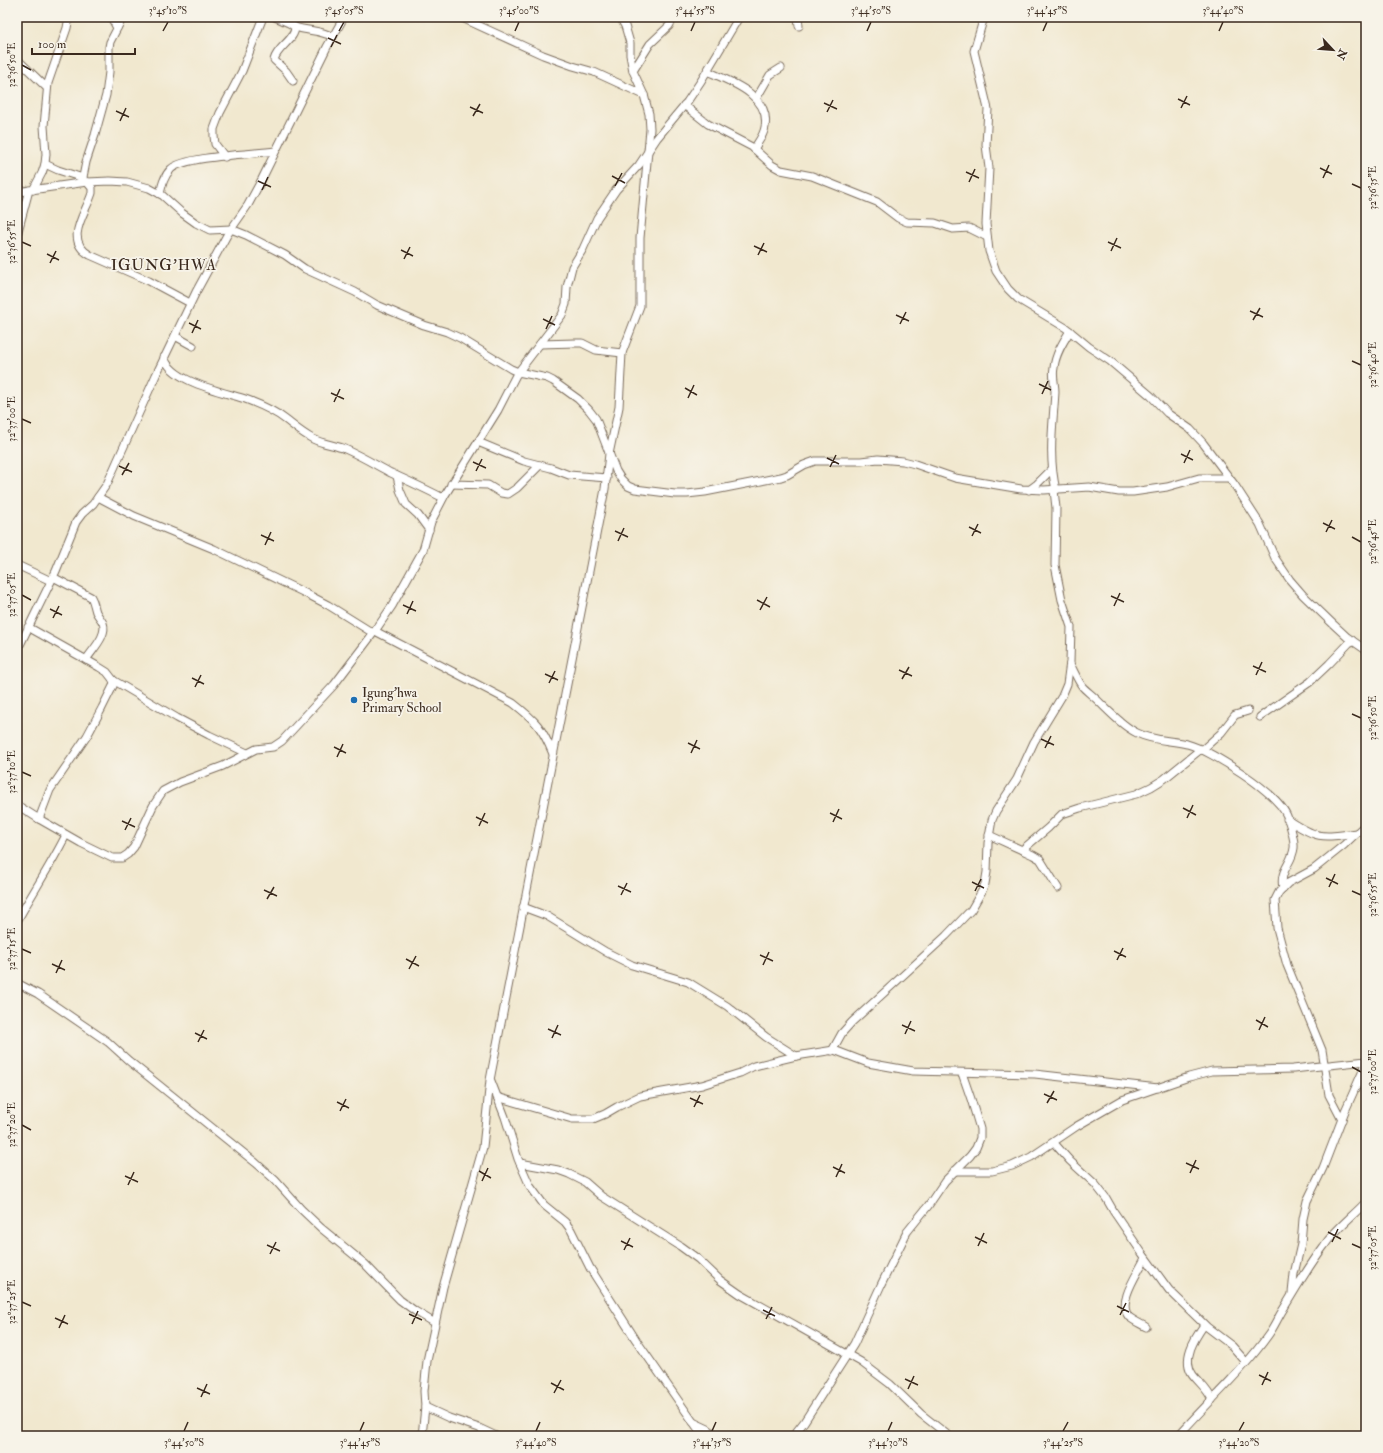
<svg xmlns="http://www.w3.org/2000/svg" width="1383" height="1453" viewBox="0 0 1383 1453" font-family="'IM FELL Double Pica',serif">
  <rect width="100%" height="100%" fill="#f7f3e8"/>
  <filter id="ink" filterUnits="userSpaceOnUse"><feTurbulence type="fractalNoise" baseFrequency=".025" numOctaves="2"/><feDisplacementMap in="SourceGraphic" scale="8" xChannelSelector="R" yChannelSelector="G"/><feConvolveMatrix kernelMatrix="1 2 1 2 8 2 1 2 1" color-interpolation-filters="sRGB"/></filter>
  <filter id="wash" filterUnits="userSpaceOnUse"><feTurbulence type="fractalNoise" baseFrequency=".012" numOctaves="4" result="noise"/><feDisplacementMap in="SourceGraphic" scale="16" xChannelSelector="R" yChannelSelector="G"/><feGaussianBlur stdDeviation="0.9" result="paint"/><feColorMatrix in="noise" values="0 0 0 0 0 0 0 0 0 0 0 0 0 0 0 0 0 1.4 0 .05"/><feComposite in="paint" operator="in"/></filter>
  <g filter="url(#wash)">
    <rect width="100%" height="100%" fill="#f1e8cf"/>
  </g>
  <g filter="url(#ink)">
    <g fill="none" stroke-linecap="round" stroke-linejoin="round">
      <!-- minor casing -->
      <g stroke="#7b6c5c" stroke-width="9">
        <g id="minor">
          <polyline points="111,17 117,28"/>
          <path d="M275,17l14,6 6,4c0,13 -18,20 -21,33l12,11 7,10"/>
          <polyline points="460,17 543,55 573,66 594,72 644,95"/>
          <polyline points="798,17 799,26"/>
          <polyline points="984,17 974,51 988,109 986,145 989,168 986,224 989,251 996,271 1008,289 1018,299 1066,328 1089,347 1110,361 1151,396 1167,413 1190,429 1203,443 1234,484 1260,524 1275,558 1290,580 1303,595 1333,624 1347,637 1366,650"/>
          <path d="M295,27c15,5 24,2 38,10"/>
          <polyline points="17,59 47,88"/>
          <polyline points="633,71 650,44 669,26 674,17"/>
          <path d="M707,71c22,10 64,24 58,56 -1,8 -7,15 -11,22"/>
          <polyline points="756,99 770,75 781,68"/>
          <polyline points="684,105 708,124 752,147 772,165 781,170 812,176 877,202 898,218 907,222 935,223 953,229 969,228 987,237"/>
          <polyline points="225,157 215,144 214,136 214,129 220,113 242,71 263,17"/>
          <polyline points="45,164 58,170 83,178"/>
          <polyline points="82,182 86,162 95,135 106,95 109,72 109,47 110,42 123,17"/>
          <path d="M87,182l5,6v5c-6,20 -29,47 -2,62l59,26 41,22"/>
          <polyline points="33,190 42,173 45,164 46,154 44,126 48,83 67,28 69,17"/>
          <polyline points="17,192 87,182 110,181 127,182 149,188 162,195 182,213 196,223 210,230 231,229 246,235 285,255 305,269 355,292 377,305 424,325 447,332 460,338 511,369 518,372 547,378 553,381 578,399 589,410 596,419 616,471 621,479 628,486 635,489 675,494 687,494 705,492 781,477 787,475 804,465 815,461 861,461 878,459 903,461 915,464 955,478 1021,489 1044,490 1089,487 1119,492 1133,492 1167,487 1199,478 1229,478"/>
          <path d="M160,194c2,-9 4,-18 11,-25 14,-13 83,-15 104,-18"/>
          <polyline points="17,235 29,190"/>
          <polyline points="175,336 193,346"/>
          <polyline points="540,344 576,343 582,343 596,350 622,353"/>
          <path d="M164,357c8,26 61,35 84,43 13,5 27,11 38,20 9,7 17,14 27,19 10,5 22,6 32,10 16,7 31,16 46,24 17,8 35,16 52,25"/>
          <polyline points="478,442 524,461 551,468 569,475 607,478"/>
          <polyline points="397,476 400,490 406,504 418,515 429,530"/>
          <polyline points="451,484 488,485 501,493 508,494 517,488 540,465"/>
          <polyline points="1029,490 1037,484 1052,469"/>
          <path d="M1056,490c-8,-34 -3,-64 -1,-98 0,-8 -3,-17 -1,-24 1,-13 9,-26 16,-37"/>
          <polyline points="98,497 134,516 214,549 307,594 328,605 373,633"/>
          <polyline points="17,565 51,581"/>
          <path d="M53,577l38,20c3,5 3,9 5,15 2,4 5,7 7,11 5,12 -11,27 -17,37"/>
          <polyline points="28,627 99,667 107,672 114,681 113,686 102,708 87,736 50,790 39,819"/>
          <path d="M375,631l138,72c23,18 29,24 40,51"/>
          <polyline points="17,651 56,571 76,522 82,514 93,504 107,484 156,375 196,292 227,235 248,205 261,181 327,47 344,17"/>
          <path d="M1070,664c4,7 7,15 12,22 3,4 9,8 13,12 13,12 26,27 42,35 16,8 33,7 50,11 25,7 90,48 100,72 3,9 8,23 7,32 -2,16 -15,22 -11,40"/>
          <polyline points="113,680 177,718 209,735 247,753"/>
          <polyline points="1260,717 1310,682 1329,664 1352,640"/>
          <polyline points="1202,750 1221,733 1235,715 1248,711"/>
          <polyline points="17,805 39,819 81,843 112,858 122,858 128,854 134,847 153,806 163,791 180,782 223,766 256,749 273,747 282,741 334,685 375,631 392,606 423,550 431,522 445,495 498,410 516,375 562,315 566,304 567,287 572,267 583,249 597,218 616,190 639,165 657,138 687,102 701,81 739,17"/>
          <path d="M1287,819c30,20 34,19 69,14"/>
          <polyline points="989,835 1033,855 1040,859 1058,888"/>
          <polyline points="1022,850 1048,828 1062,814 1080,808 1136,794 1151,787 1164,779 1201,749"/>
          <polyline points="523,907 547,916 606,952 632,965 688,982 727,1006 766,1037 796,1056"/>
          <path d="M17,921c16,-29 34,-56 49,-86"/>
          <polyline points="17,983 38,994 108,1042 129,1061 256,1163 275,1180 301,1209 321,1228 365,1264 400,1300 415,1311 435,1323"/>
          <polyline points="832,1051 842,1033 852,1022 946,936 971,910 982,891 985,884 987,872 988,843 992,820 996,811 1017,779 1034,742 1062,696 1067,684 1070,662 1071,627 1062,600 1055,565 1056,508 1054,490"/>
          <polyline points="491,1081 505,1117 518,1159 530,1186 544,1205 565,1222 571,1230 590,1268 636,1340 703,1436"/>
          <polyline points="497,1097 572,1119 593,1119 605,1114 617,1107 640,1096 702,1085 740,1073 754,1066 796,1056 834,1050 868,1063 913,1071 1035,1074 1158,1088"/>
          <polyline points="1342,1120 1329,1095 1322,1050 1287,965 1277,928 1275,900 1279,892 1288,883 1314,869 1344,845 1366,824"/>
          <polyline points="1054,1143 1070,1161 1095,1184 1106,1198 1114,1212 1142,1253 1169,1290 1207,1327 1232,1346 1246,1362"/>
          <polyline points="520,1163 558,1170 569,1174 585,1182 601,1196 680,1246 698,1259 720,1280 740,1294 861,1362 890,1384 921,1414 949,1436"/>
          <polyline points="954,1171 992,1171 1012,1166 1031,1157 1077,1126 1122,1100 1189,1077 1212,1071 1293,1069 1366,1061"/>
          <path d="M1145,1258c-6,14 -29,44 -16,59 5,4 12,7 17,10"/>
          <polyline points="1292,1293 1294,1274 1301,1244 1303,1219 1307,1201 1323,1168 1345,1111 1366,1064"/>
          <path d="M1204,1325c-9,13 -23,34 -11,50 7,9 15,14 19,25"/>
          <polyline points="425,1407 449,1418 479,1428 496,1436"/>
          <polyline points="693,1422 708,1429 717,1436"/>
          <polyline points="422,1436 425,1407 424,1391 427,1361 443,1287 483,1147 490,1080 605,489 609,454 619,407 622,353 640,306 640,238 650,129 649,114 644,95 633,71 630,55 630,43 625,26 620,17"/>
          <polyline points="793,1436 804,1422 854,1344 881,1285 907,1232 928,1206 945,1181 970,1156 976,1148 980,1138 980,1129 971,1099 962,1073"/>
          <path d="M1178,1436c30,-34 65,-65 91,-102 5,-7 8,-14 12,-21 14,-23 27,-46 43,-67 11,-17 28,-29 42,-44"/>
        </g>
      </g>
      <!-- minor -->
      <use href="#minor" stroke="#fff" stroke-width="7"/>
    </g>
  </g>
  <!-- ticks -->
  <path fill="none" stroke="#3b2a1e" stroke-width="1.5" d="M163,31l5,-9M339,31l5,-9M515,31l4,-9M691,31l4,-9M867,31l4,-9M1043,31l4,-9M1219,31l4,-9M328,38l13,6M331,47l6,-12M22,65l9,5M1178,99l12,6M824,103l13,6M470,107l13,6M1181,108l6,-12M116,111l13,6M827,112l6,-12M473,116l7,-12M120,121l6,-13M1320,168l12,6M966,172l13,6M612,176l13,7M1323,178l6,-13M258,181l13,6M969,182l6,-13M1352,184l9,4M615,186l7,-13M262,190l6,-13M22,242l9,4M1108,242l13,6M754,246l13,6M401,250l12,6M1111,251l6,-13M47,254l12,6M758,255l6,-12M404,259l6,-12M50,263l6,-12M1250,311l13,6M896,315l13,6M543,319l12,6M1253,320l7,-12M189,323l12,6M900,324l6,-12M546,329l6,-13M192,333l6,-13M1352,361l9,4M1039,384l12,6M685,388l12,7M331,393l13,6M1042,394l6,-13M688,398l6,-13M334,402l6,-13M22,419l9,4M1181,454l12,6M827,458l12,6M473,462l13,6M1184,463l6,-13M119,466l13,6M830,467l6,-12M476,471l6,-12M122,475l7,-12M1323,523l12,6M969,527l12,6M615,531l13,6M1326,532l6,-12M261,535l13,6M972,536l6,-12M1352,537l9,5M618,541l6,-13M265,545l6,-13M22,595l9,5M1111,596l13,6M757,600l13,7M403,605l13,6M1114,606l6,-13M50,609l12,6M760,610l7,-13M407,614l6,-13M53,618l6,-12M1253,666l13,6M899,670l13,6M545,674l13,6M1256,675l6,-13M192,678l12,6M902,679l7,-12M549,683l6,-12M195,687l6,-12M1352,714l9,4M1041,739l13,6M688,743l12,6M334,747l12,6M1045,748l6,-12M691,753l6,-13M337,757l6,-13M22,772l9,4M1183,808l13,7M830,813l12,6M476,817l12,6M1187,818l6,-13M122,821l13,6M833,822l6,-13M479,826l6,-13M125,830l6,-12M1326,878l12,6M972,882l12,6M618,886l13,6M1329,887l6,-13M264,890l13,6M975,891l6,-12M1352,891l9,4M621,895l6,-12M267,899l7,-12M22,949l9,4M1114,951l12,6M760,955l13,6M406,959l13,7M1117,960l6,-12M52,964l13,6M763,965l6,-13M409,969l7,-13M56,973l6,-13M1256,1020l12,7M902,1025l13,6M548,1029l13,6M1259,1030l6,-13M195,1033l12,6M905,1034l6,-13M552,1038l6,-13M198,1042l6,-12M1352,1067l9,5M1044,1094l13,6M690,1098l13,6M337,1102l12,6M1047,1103l7,-12M694,1107l6,-12M340,1111l6,-12M22,1125l9,5M1186,1163l13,6M833,1167l12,6M479,1171l12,7M1190,1173l6,-13M125,1176l13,6M836,1177l6,-13M482,1181l6,-13M128,1185l6,-13M1328,1232l13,7M975,1237l12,6M621,1241l12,6M1332,1242l6,-13M1352,1244l9,4M267,1245l13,6M978,1246l6,-13M624,1250l6,-12M270,1254l6,-12M22,1302l9,4M1117,1306l12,6M763,1310l12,6M409,1314l13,6M1120,1315l6,-12M55,1318l13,6M766,1319l6,-12M412,1324l6,-13M59,1328l6,-13M1259,1375l12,6M905,1379l13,6M551,1383l13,7M1262,1385l6,-13M197,1388l13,6M908,1389l6,-13M554,1393l7,-13M201,1397l6,-13M184,1431l4,-9M360,1431l4,-9M536,1431l4,-9M712,1431l4,-9M888,1431l4,-9M1063,1431l5,-9M1239,1431l5,-9"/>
  <!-- markers -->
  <circle fill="#1f6fb2" stroke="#f7f3e8" stroke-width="1.5" cx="354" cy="700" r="4"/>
  <g text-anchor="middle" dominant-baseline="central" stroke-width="3.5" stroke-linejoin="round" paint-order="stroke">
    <!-- poi labels -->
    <g font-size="13" fill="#3b2a1e" stroke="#f7f3e8" text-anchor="start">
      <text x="362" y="693">Igung'hwa<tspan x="362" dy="15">Primary School</tspan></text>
    </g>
    <!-- quarter labels -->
    <g font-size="15" letter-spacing="1" fill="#3b2a1e" stroke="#f7f3e8">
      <text x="164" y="265">IGUNG'HWA</text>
    </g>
  </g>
  <!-- margin -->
  <rect width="1383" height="1453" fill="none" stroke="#f7f3e8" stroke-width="44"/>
  <!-- north arrow -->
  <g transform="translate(1333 50) rotate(116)" stroke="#f7f3e8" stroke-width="3" paint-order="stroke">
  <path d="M0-3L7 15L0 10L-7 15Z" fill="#3b2a1e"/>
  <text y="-6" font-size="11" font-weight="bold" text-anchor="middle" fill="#3b2a1e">N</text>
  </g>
  <!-- scale -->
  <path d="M32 48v6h103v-6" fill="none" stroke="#3b2a1e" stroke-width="2"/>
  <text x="38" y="48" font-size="12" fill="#3b2a1e" stroke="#f7f3e8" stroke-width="3" paint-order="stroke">100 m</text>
  <rect x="22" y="22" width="1339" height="1409" fill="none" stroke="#3b2a1e" stroke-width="1.5"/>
  <g font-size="10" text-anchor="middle" fill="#3b2a1e">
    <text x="168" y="14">3°45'10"S</text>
    <text x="344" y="14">3°45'05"S</text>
    <text x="519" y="14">3°45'00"S</text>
    <text x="695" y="14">3°44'55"S</text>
    <text x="871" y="14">3°44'50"S</text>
    <text x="1047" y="14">3°44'45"S</text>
    <text x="1223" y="14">3°44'40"S</text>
    <text transform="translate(11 65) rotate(-90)" y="4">32°36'50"E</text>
    <text transform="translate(1372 188) rotate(-90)" y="4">32°36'35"E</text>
    <text transform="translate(11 242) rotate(-90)" y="4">32°36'55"E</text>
    <text transform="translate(1372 365) rotate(-90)" y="4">32°36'40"E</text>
    <text transform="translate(11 419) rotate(-90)" y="4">32°37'00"E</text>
    <text transform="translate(1372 542) rotate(-90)" y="4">32°36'45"E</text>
    <text transform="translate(11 595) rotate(-90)" y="4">32°37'05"E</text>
    <text transform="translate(1372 718) rotate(-90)" y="4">32°36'50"E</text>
    <text transform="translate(11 772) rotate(-90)" y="4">32°37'10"E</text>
    <text transform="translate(1372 895) rotate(-90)" y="4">32°36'55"E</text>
    <text transform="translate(11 949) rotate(-90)" y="4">32°37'15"E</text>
    <text transform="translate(1372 1072) rotate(-90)" y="4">32°37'00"E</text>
    <text transform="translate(11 1125) rotate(-90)" y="4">32°37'20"E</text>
    <text transform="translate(1372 1248) rotate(-90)" y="4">32°37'05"E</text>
    <text transform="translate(11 1302) rotate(-90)" y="4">32°37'25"E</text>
    <text x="184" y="1446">3°44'50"S</text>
    <text x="360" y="1446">3°44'45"S</text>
    <text x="536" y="1446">3°44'40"S</text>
    <text x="712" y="1446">3°44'35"S</text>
    <text x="888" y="1446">3°44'30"S</text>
    <text x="1063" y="1446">3°44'25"S</text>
    <text x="1239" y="1446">3°44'20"S</text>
  </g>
</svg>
